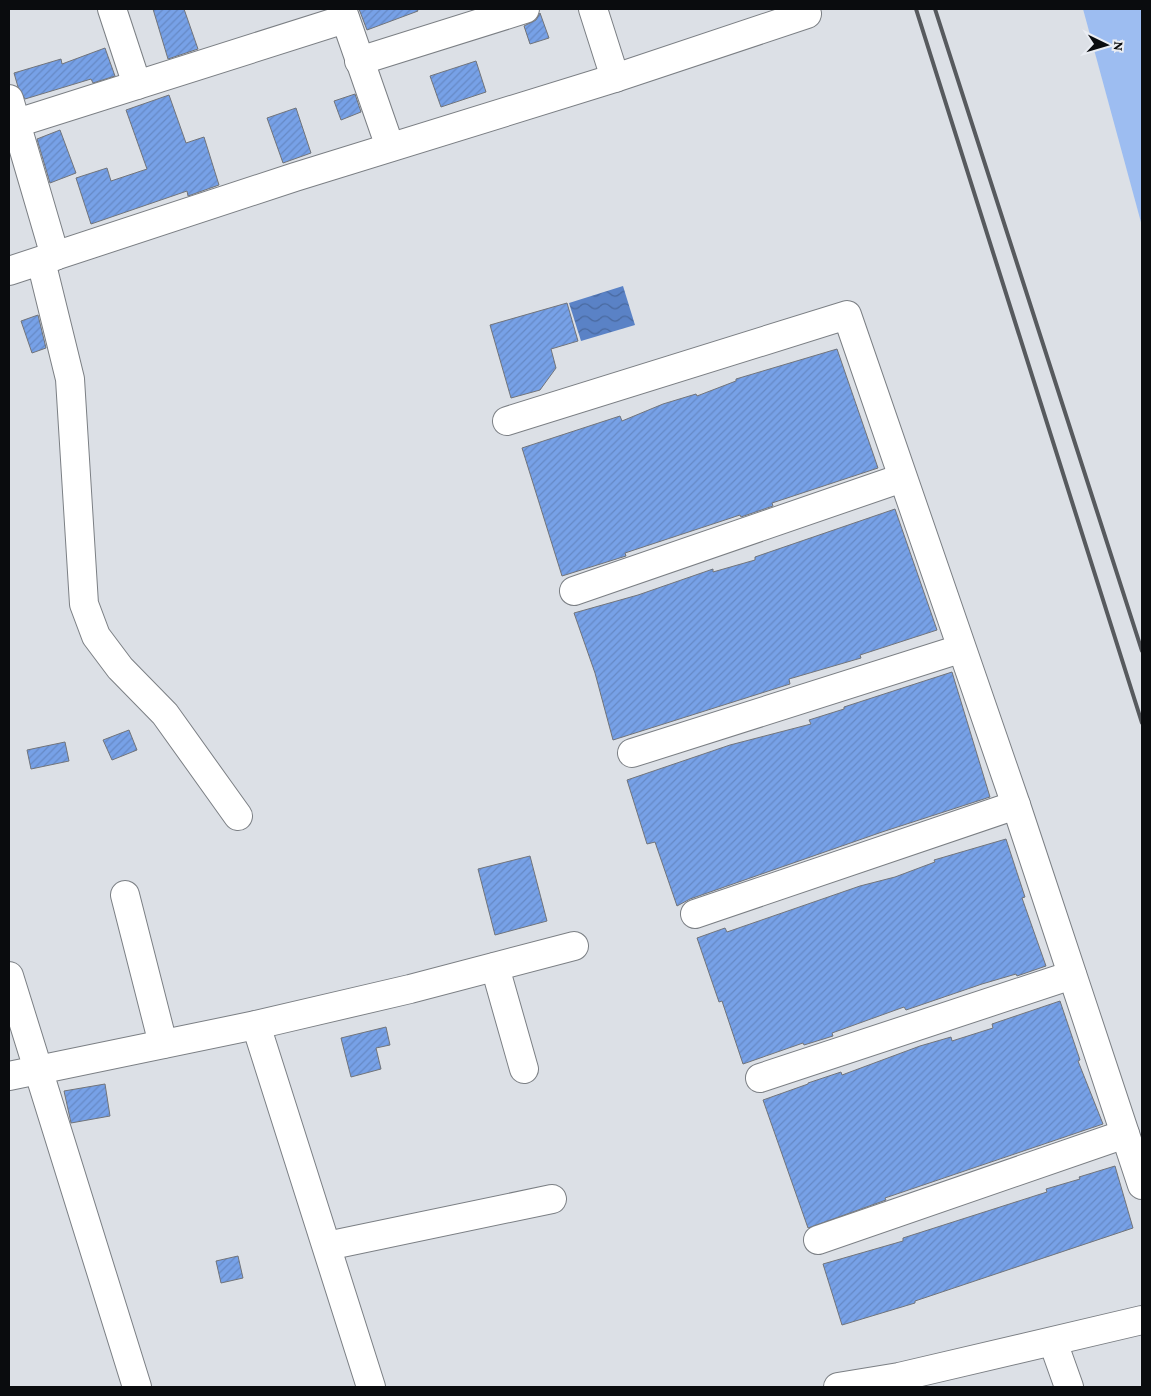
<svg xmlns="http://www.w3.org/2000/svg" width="1151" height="1396" viewBox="0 0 1151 1396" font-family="'Crimson Pro',serif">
  <defs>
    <pattern id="water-waves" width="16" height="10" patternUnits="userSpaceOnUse" patternTransform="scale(1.25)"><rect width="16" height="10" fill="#5a82c6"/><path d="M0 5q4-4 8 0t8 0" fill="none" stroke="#49699f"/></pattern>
    <pattern id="building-hatch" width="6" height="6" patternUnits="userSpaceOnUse" patternTransform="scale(1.25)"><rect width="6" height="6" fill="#77a1e7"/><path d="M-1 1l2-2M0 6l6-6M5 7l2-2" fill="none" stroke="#6689c5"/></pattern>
  </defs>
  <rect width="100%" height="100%" fill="#dce0e6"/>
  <!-- green -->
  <polygon fill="#9dbdf1" points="1083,9 1142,9 1142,226"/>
  <!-- water -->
  <polygon fill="url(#water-waves)" points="623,286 635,325 581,341 569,303"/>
  <!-- building -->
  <g fill="url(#building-hatch)" stroke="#71747a">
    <polygon points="153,9 184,9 198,49 168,59"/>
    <polygon points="359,9 417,9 418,11 367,30"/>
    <polygon points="540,13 549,38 530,44 524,26 536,20"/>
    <polygon points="105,48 115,76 93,83 91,79 25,99 18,87 14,73 61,59 62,64"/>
    <polygon points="476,61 486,92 441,107 430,76"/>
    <polygon points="355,94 361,112 341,120 334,101"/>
    <polygon points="169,95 186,143 204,137 219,185 188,196 187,191 91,224 76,178 107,168 111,181 147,169 126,110"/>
    <polygon points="296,108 311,153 283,163 267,118"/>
    <polygon points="60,130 76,173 50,183 37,139"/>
    <polygon points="567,303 578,341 551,349 556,368 540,390 511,398 490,325"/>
    <polygon points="38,315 46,348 32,353 21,321"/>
    <polygon points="837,349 878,468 772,503 773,506 741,517 740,515 625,553 626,556 562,576 522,448 620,416 622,421 663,404 696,394 697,396 736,381 736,379"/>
    <polygon points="895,509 937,630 860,655 861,658 789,679 790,684 613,740 595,673 574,613 638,595 713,569 713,572 755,560 755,557"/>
    <polygon points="952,672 990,797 882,832 690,899 677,906 655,842 647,844 627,780 730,745 811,724 809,720 844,709 844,707"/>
    <polygon points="129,730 137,750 112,760 103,740"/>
    <polygon points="65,742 69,761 31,769 27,750"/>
    <polygon points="1006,839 1025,897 1022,898 1046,966 1017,976 1016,974 982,984 906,1010 904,1007 832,1033 833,1036 804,1045 803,1043 743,1064 722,1001 719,1002 697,938 725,928 727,932 860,886 895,877 935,862 934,860"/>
    <polygon points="530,856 547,921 495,935 478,869"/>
    <polygon points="1060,1001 1080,1060 1078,1061 1103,1124 885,1198 886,1200 808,1228 763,1100 808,1084 808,1083 841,1072 842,1075 920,1046 951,1037 952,1041 993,1028 992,1024"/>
    <polygon points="386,1027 390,1045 376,1048 381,1069 351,1077 341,1038"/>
    <polygon points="105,1084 110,1116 71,1123 64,1091"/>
    <polygon points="1115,1166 1133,1228 915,1301 915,1303 842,1325 823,1264 903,1241 903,1238 1047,1192 1046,1189 1080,1179 1079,1177"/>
    <polygon points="238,1256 243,1278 221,1283 216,1261"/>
  </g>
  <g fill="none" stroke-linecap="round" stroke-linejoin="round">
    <!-- minor casing -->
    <g stroke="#7b7f84" stroke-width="30">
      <g id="minor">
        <polyline points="112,9 137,85"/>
        <polyline points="342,9 390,147"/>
        <polyline points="593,9 615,78"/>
        <polyline points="359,61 525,9"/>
        <polyline points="9,99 55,256"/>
        <polyline points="17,123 345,19"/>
        <polyline points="41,261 70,379 84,604 96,636 120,668 165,714 238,816"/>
        <polyline points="9,271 295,177 615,78 807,14"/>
        <polyline points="507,421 847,315 1016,805 1142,1185"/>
        <polyline points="574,591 902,478"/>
        <polyline points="632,753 960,649"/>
        <polyline points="125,895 163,1044"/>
        <polyline points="695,914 1016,805"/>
        <polyline points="495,967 524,1069"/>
        <polyline points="9,976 137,1387"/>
        <polyline points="256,1025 371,1387"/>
        <polyline points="9,1076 256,1025 410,989 574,946"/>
        <polyline points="760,1078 1072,975"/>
        <polyline points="818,1240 1125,1134"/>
        <polyline points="327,1246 552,1199"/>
        <polyline points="1053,1342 1069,1387"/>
        <polyline points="838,1387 899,1377 1142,1320"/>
      </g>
    </g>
    <!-- minor -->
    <use href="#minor" stroke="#fff" stroke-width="28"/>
    <!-- rail -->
    <g stroke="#575a5e" stroke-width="4">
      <polyline points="916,9 1142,723"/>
      <polyline points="935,9 1142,651"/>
    </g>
  </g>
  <!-- border -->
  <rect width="1151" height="1396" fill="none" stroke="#0a0c0e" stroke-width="20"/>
  <!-- north arrow -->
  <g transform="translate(1106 45) rotate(95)" stroke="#eaedf3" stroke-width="4" paint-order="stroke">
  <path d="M0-4L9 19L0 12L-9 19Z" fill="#0a0c0e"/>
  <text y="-8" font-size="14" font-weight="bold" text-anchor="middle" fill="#0a0c0e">N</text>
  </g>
</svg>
